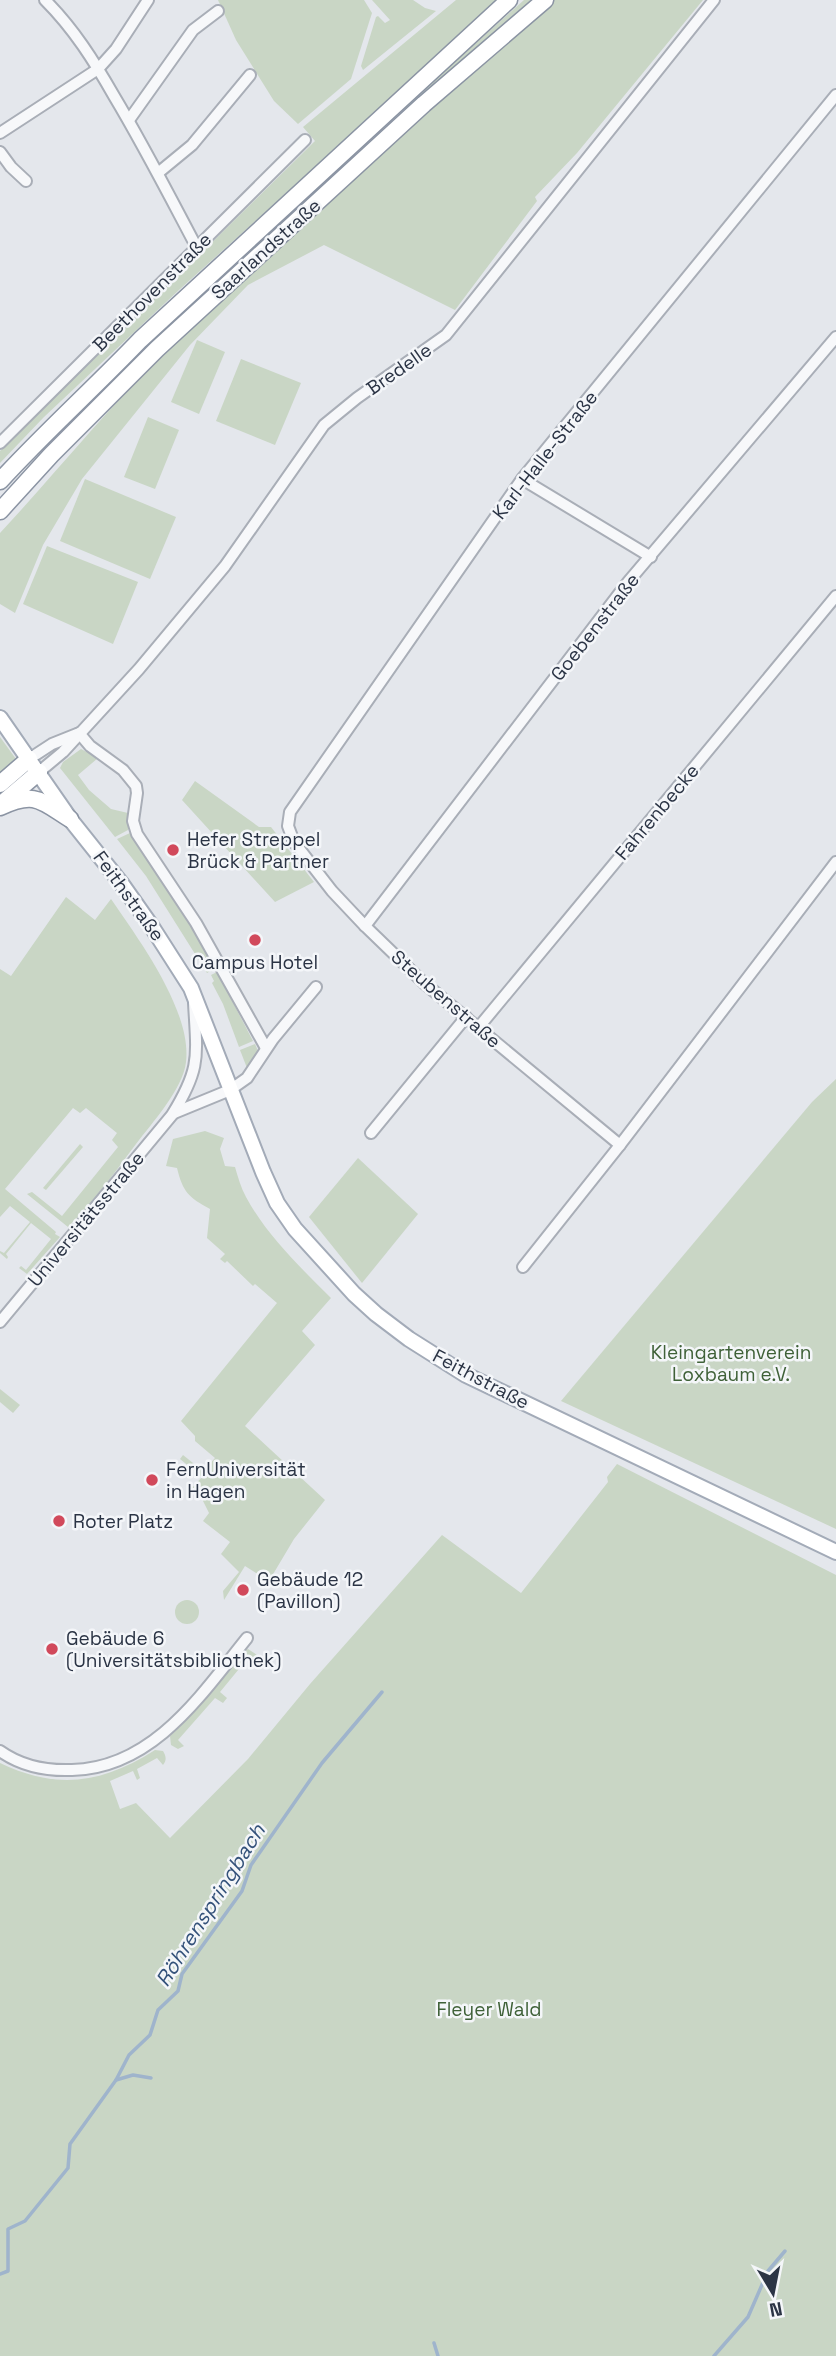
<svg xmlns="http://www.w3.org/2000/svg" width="836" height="2356" viewBox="0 0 836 2356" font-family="'Space Grotesk',sans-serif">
  <rect width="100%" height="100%" fill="#e4e7ec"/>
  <!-- green -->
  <g fill="#c9d6c5">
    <polygon points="218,0 364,0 372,13 351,79 298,124 274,101 236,40"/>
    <polygon points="372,0 413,0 425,8 436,11 363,70 361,66 376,17 378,16 385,23 390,20"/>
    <polygon points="456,0 500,0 179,290 44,417 0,463 0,451 315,141 303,127"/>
    <polygon points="524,0 534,0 407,111 403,108"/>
    <path d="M552,0h151l-126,153 -42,44 2,4 -82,109 -131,-65 -76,40 -58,60 -108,134 -39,66 -28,68 -15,-9v-71c55,-59 106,-123 164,-180 123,-124 257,-237 388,-353z"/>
    <polygon points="197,340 225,352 199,414 171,402"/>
    <polygon points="241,359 301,383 275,445 216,421"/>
    <polygon points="148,417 179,430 155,489 124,477"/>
    <polygon points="85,479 176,517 150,579 60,541"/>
    <polygon points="47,546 138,582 113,644 23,604"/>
    <polygon points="0,737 16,759 0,775"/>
    <polygon points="81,749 98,758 78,775 89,790 111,809 128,813 128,830 115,837 60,768 63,762"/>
    <polygon points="195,781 259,827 271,827 314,882 275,902 182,800"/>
    <polygon points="130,833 194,929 215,968 207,973 146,876 117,839"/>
    <path d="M66,897l29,23 16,-21c28,41 81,112 75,163 -3,27 -34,61 -50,82 -21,28 -43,59 -68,83l-41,-33 5,-2 30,24 56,-69 -6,-7 5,-7 -31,-25 -6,5 -7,-5 -68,81 51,43 -1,2 5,3 -33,37 -8,-6 2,-2 5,4 25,-31 -20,-16 -25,31 2,3 -1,2 -7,-6v-2l4,2 26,-31 -20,-16 -10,11v-248l11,7z"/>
    <polygon points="217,972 253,1041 239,1047 223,1004 212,983 214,981 211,975"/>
    <polygon points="255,1044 259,1053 247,1068 240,1050"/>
    <polygon points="836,1079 836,1529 561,1401 812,1102"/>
    <path d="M205,1131l19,7 -4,11 5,17 10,1c3,10 6,21 11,30 21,39 55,71 85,101l-29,33 13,14 -70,81 80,74 -31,39 -25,42 -24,-15 -21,34 -1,-9 16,-19 -18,-18 9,-12 -27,-21 6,-8 -9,-18 -8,-7 10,-11 -22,-18 3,-4 20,16 12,-13 -20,-17v-5l-14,-15 96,-118 -22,-19 -2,2 -26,-25 -2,2 -5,-4 5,-5 -18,-16 3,-29c-22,-12 -27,-17 -33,-41l-11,-2 7,-27z"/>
    <polygon points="80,1144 83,1147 46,1190 43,1188"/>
    <polygon points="358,1158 418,1214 362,1283 309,1217"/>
    <polygon points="0,1389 20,1405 13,1413 0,1402"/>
    <path d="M617,1464l219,111v781h-836v-593c56,27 102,21 155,-13l8,1c3,5 4,9 0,14l-6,-7 -20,11 3,9 -3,2 -4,-9 -23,10 10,28 16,-6 34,35 78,-79 62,-75 132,-149 79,58 87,-111 -1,-5z"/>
    <circle cx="187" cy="1612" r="12"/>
    <polygon points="248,1649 257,1655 255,1664 248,1658 220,1692 227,1698 223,1703 215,1698 178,1740 184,1746 178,1749 171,1745 170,1736 242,1652"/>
  </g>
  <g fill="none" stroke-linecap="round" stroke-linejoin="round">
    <!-- stream -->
    <g stroke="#9fb4cc" stroke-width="3.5">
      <polyline points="116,2080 133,2075 151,2078"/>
      <polyline points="0,2274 8,2271 8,2229 25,2221 68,2168 70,2144 116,2080 129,2055 150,2035 158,2010 178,1991 182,1974 242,1891 251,1865 322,1763 382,1692"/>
      <polyline points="434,2343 438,2356"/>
      <polyline points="714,2356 748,2317 768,2271 785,2251"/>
    </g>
    <!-- minor casing -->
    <g stroke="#a9aeb7" stroke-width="14">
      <g id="minor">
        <path d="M45,0c29,29 49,61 69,96 30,50 56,101 83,152"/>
        <polyline points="129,120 193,30 218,11"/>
        <polyline points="0,133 98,69 116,49 148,0"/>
        <polyline points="0,152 11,167 26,181"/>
        <polyline points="158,173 192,145 250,75"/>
        <polyline points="0,443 305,140"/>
        <polyline points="522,479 651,557"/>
        <polyline points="79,733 90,746 123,770 136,786 137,793 133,821 137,834 196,923 266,1048"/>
        <polyline points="29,759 52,744 77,734"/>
        <polyline points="39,772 63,752 139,669 225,566 324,425 357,398 446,335 714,0"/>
        <polyline points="365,926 628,582 836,337"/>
        <polyline points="478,1028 836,596"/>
        <polyline points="174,1113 230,1090 247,1078 273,1039 316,987"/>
        <polyline points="371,1133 466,1017"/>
        <polyline points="620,1145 424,983 365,926 332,891 294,842 288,826 290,812 522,479 836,95"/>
        <polyline points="523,1267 620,1145 836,862"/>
        <path d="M0,1322l172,-207c29,-47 25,-58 22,-112"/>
        <path d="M0,1751c21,15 46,20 72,19 81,-2 129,-75 175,-132"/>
      </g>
    </g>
    <!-- major casing -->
    <g stroke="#a3abb8" stroke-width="18">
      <polyline id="major" points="0,718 70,819 121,883 152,927 191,988 263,1172 277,1203 295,1229 354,1294 376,1314 409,1339 466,1375 836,1552"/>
    </g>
    <!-- highway casing -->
    <g stroke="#8b94a3" stroke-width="19">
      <g id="highway">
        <path d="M0,481c45,-49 94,-93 140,-141l369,-340"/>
        <polyline points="0,511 51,455 157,349 424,104 545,0"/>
        <polyline points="0,784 29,759"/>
        <polyline points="5,801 39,772"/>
        <path d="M0,807c35,-16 40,-7 70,12"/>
      </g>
    </g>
    <!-- minor -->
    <use href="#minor" stroke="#f7f8fa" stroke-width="10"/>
    <!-- major -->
    <use href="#major" stroke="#fff" stroke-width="14"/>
    <!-- highway -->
    <use href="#highway" stroke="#fff" stroke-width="16"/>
  </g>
  <!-- markers -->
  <g fill="#d1495b" stroke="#f4f6f9" stroke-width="2.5">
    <circle cx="173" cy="850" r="7"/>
    <circle cx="255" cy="940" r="7"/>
    <circle cx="152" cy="1480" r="7"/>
    <circle cx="59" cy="1521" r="7"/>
    <circle cx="243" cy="1590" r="7"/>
    <circle cx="52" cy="1649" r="7"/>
  </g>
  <g text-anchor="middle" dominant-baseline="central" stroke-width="5" stroke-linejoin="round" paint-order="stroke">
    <!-- street labels -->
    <g font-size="19" fill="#2b3445" stroke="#f4f6f9">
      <text transform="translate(266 249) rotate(-42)">Saarlandstraße</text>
      <text transform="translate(152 292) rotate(-45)">Beethovenstraße</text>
      <text transform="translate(399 369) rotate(-35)">Bredelle</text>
      <text transform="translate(545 455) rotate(-52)">Karl-Halle-Straße</text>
      <text transform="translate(595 627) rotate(-52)">Goebenstraße</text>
      <text transform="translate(657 812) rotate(-50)">Fahrenbecke</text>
      <text transform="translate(129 896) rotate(54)">Feithstraße</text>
      <text transform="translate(446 999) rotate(41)">Steubenstraße</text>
      <text transform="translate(86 1219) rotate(-50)">Universitätsstraße</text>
      <text transform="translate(481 1379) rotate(28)">Feithstraße</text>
    </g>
    <!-- poi labels -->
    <g font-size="19" fill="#2b3445" stroke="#f4f6f9" text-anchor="start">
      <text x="187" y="839">Hefer Streppel<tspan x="187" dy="22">Brück &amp; Partner</tspan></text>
      <text x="255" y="962" text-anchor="middle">Campus Hotel</text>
      <text x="166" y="1469">FernUniversität<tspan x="166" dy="22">in Hagen</tspan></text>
      <text x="73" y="1521">Roter Platz</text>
      <text x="257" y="1579">Gebäude 12<tspan x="257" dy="22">(Pavillon)</tspan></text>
      <text x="66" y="1638">Gebäude 6<tspan x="66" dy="22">(Universitätsbibliothek)</tspan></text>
    </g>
    <!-- park labels -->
    <g font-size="19" fill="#3f6138" stroke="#f4f6f9">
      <text x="731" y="1352">Kleingartenverein<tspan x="731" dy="22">Loxbaum e.V.</tspan></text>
      <text x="489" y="2009">Fleyer Wald</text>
    </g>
    <!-- water labels -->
    <g font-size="21" font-style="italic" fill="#34527a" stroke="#f4f6f9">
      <text transform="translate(210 1905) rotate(-58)">Röhrenspringbach</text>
    </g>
  </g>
  <!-- north arrow -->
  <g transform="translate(773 2293) rotate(170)" stroke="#f4f6f9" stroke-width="5" paint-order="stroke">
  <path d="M0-5L12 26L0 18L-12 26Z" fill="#2b3445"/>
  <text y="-10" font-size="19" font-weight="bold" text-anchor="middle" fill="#2b3445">N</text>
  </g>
</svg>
